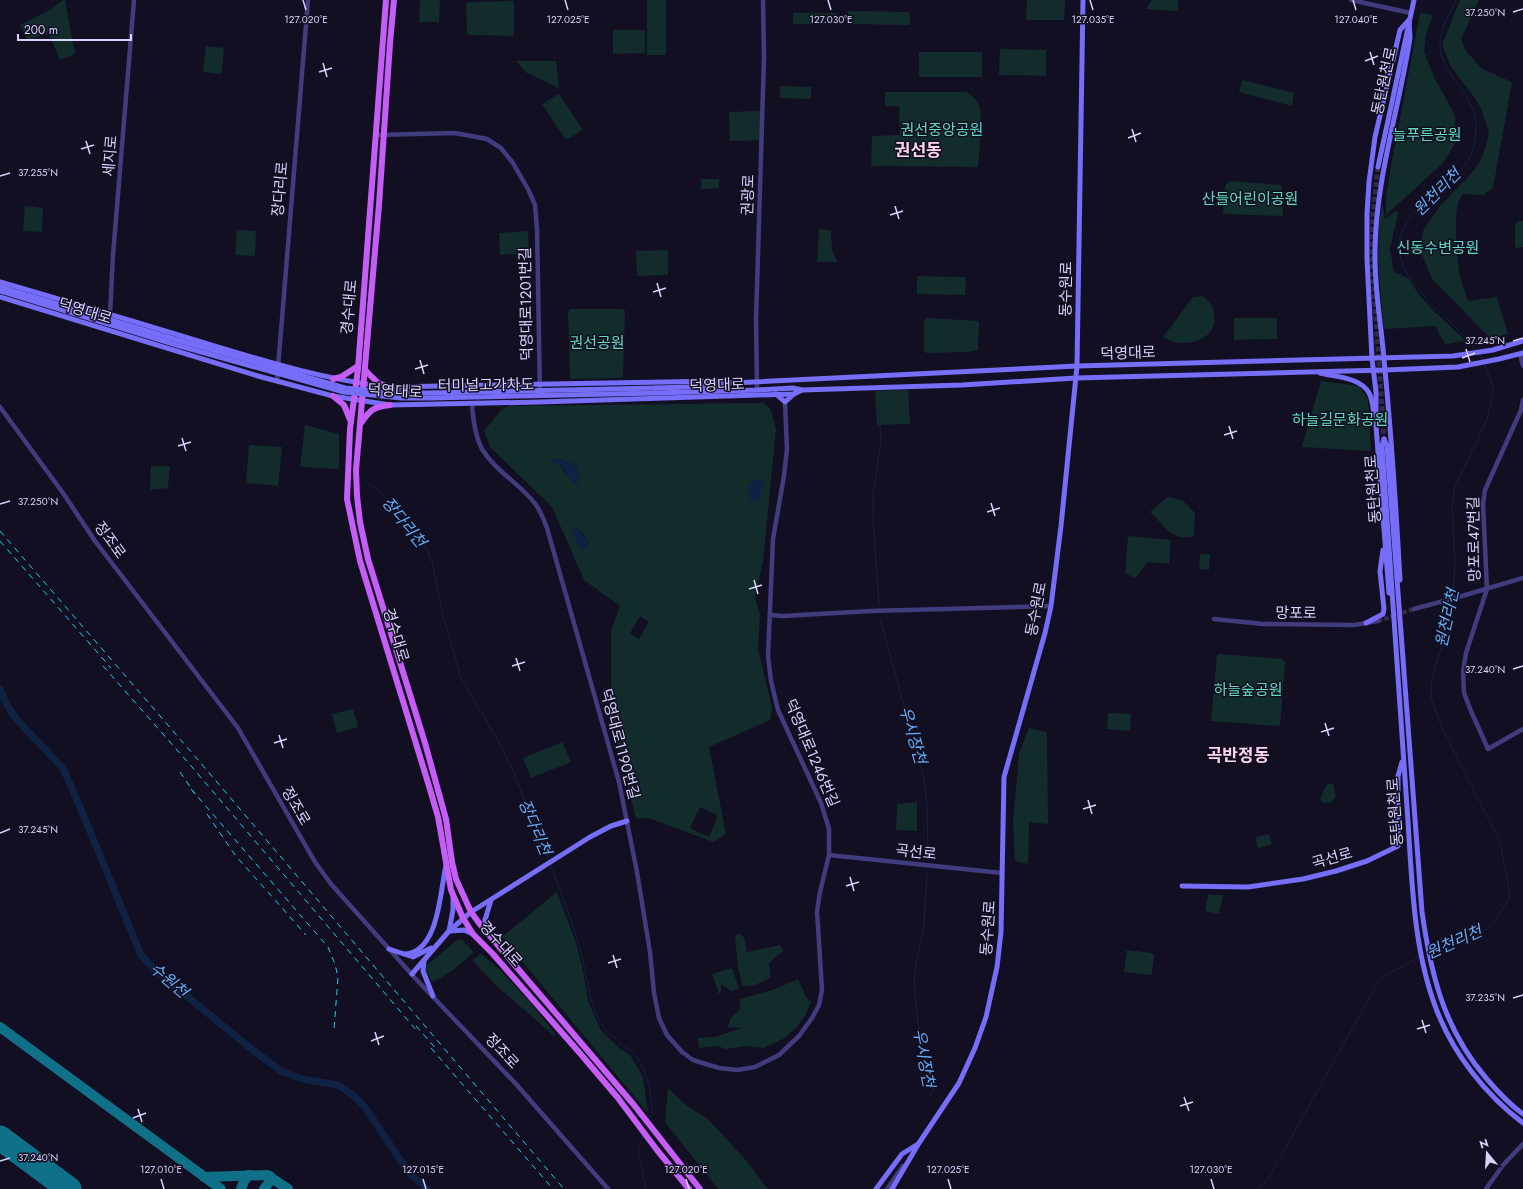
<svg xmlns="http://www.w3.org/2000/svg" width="1523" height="1189" viewBox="0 0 1523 1189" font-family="Jost,'Noto Sans KR',sans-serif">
  <rect width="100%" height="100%" fill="#130f22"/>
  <!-- green -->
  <g fill="#122b2b" fill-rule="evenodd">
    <polygon points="63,0 65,0 75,54 60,60 48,32 28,41 20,25 51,9"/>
    <polygon points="420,0 440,0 439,22 419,22"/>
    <rect x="647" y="0" width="19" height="55"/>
    <polygon points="1027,0 1065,0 1064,20 1026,20"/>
    <polygon points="1152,0 1178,0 1178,11 1146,9"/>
    <path d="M1460,0h19l-18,39 2,6 4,7 15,17 30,13 -19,106 -10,7 -20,-1c-12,9 -6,72 -2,86 2,7 5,14 7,21l29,-4 11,37 -17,5 -59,-60 -12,-29 3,-19 16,-24 31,-32 9,-12 6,-14 4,-16 -7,-22 -7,-13 -24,-31 -9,-22z"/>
    <polygon points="514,1 514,36 470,35 467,34 466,3 469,2"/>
    <polygon points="848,11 908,12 910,15 910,25 848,24 847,23"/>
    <polygon points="793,13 837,13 838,15 838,24 793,24"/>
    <polygon points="1420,13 1433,15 1426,34 1424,52 1435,79 1455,115 1456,142 1444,162 1386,215 1386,198 1391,166"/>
    <polygon points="613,30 645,30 645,53 613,54"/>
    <polygon points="206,46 224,48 222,71 220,74 205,72 203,70"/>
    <polygon points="1000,49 1046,50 1046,76 999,75"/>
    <rect x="919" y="52" width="63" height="25"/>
    <polygon points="516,61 556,61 559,88 527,73"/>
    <polygon points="1243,80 1294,93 1292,106 1239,92 1242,81"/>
    <polygon points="780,86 811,87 811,99 780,98"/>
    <path d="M885,92h81c5,3 9,6 12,11 6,11 1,50 0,64l-107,-1 1,-30 28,-1 -1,-29h-14z"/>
    <polygon points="559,94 583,130 566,140 542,104"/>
    <polygon points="760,111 760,140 730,141 729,112"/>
    <polygon points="701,179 719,179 719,188 701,189"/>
    <polygon points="1229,181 1281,185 1283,216 1223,214 1225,186"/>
    <path d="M1382,202l3,17 12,-9 1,4 -8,35 4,23 14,6 12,18 12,13 34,32 -20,3 -7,-10 -3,-8 -52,3c-5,-41 -9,-86 -2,-127z"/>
    <polygon points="25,206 43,208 42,232 23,231"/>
    <polygon points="1518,221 1523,221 1523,247 1516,248 1515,246 1515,225"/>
    <polygon points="819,229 831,230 832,249 837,262 817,262"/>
    <polygon points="237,230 256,231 255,255 253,256 237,255 235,253"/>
    <polygon points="528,231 529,253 500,255 499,233"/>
    <polygon points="668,250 668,275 637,276 636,251"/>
    <polygon points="917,276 966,277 965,295 917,294"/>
    <path d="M1203,296c3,4 9,8 10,12 1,2 1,6 1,9 3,26 -35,32 -51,20l30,-40z"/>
    <polygon points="570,309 623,309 625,311 623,377 620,378 571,379 570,376 568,312"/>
    <polygon points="927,318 979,321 978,350 969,352 927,353 924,351 924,321"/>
    <polygon points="1234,318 1277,318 1277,339 1234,340"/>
    <polygon points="1321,381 1359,386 1368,399 1371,451 1302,447"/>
    <polygon points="908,390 910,424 877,425 875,391"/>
    <path d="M763,403l7,5 6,21 -13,132 -8,37 5,16 -2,35 14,58 -2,13 -61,27 17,87 -13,8 -65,-24 -12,1 -25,-103v-85l9,-25 -36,-26 -32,-73 -62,-60 -6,-16 17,-21 7,-4zM557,458c8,3 14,3 21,10l-1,6 -9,1 -4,-3zM574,527c12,6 7,5 14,15l-2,6 -5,2 -5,-12zM640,616l9,6 -10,17 -9,-6zM700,807l16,7 1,5 -8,18 -19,-9z"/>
    <polygon points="305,425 339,434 339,469 300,467"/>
    <polygon points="249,445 282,447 278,486 246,483"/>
    <polygon points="151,466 170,466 168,488 150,490"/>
    <path d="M1168,497l14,3 13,13 -1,23c-22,7 -31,-13 -44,-24z"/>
    <polygon points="1128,536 1171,540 1169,564 1148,562 1135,578 1125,573"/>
    <polygon points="1200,554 1210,554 1209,570 1199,569"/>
    <polygon points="1219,654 1282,659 1285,662 1280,726 1211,721 1217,655"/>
    <polygon points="353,709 358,727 337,733 332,714"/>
    <polygon points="1108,713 1131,714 1130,731 1107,729"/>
    <polygon points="1029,728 1047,732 1048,824 1029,822 1028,864 1015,861 1013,822 1019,754"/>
    <polygon points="562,742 571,762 531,778 523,758"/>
    <polygon points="1328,784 1333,784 1336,796 1332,802 1327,803 1322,802 1320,799 1326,786"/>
    <polygon points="917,802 917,831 896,830 897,804"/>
    <polygon points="1269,834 1272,844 1258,848 1256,840 1257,837"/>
    <polygon points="557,892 576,943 583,970 588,1001 601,1030 618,1047 630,1055 643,1077 648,1113 502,937"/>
    <polygon points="1208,895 1223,895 1219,914 1205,911"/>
    <path d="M741,934l3,4 3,14 33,-7 3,6 -14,12 2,14c-8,5 -20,11 -29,8l-4,-18 -3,-32z"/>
    <path d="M457,940h5l12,12c-12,11 -27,24 -42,30l-6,-11 1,-6z"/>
    <polygon points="1127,950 1152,953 1154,955 1152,974 1150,975 1124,972"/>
    <polygon points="481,954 498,968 530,1002 555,1034 554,1036 497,986 472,960"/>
    <polygon points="732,968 739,989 731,991 721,984 721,992 719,994 712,974"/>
    <polygon points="798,979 806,997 811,1002 805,1016 795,1029 783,1039 764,1048 746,1046 726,1049 717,1046 699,1048 698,1038 715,1037 742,1028 728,1027 730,1019 740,1009 740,999 775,989"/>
    <polygon points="668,1088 685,1104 709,1120 744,1158 768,1189 718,1189 665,1122"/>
  </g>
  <!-- water -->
  <g fill="#102244">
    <path d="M558,458l6,3h5l9,7c0,3 1,15 -1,17l-3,-1 -3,-5h-2l-9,-15 -7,-1v-4z"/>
    <polygon points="759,478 763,482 758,501 751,501 748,487 751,482"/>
    <path d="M574,527c9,5 10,8 14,17l-2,4 -5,2c-4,-6 -9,-15 -9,-21z"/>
  </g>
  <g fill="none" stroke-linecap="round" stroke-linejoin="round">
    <!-- stream -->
    <g stroke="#102244" stroke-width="1">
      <path d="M1456,0c-5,13 -16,28 -16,42 -2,30 37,52 36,85 -1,10 -1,21 -6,30 -22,40 -98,59 -61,120 18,29 47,46 67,74"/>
      <polyline points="1479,355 1483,361"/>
      <polyline points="364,479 390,501 416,532 428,552 432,562 443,615 461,678 501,746 514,773 549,861"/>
      <polyline points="1453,597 1455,564 1452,505 1455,487 1487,419 1493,393 1492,383 1484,364"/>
      <polyline points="879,605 873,517 873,496 881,439 879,409 882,404"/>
      <polyline points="880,619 924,777 927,806 928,854"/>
      <path d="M550,864c11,29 23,59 31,89 7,24 7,49 20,71 8,13 20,18 31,28 13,11 20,41 20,57 0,4 -2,8 -3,12"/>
      <polyline points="927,874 924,924 916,965 914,983 918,1024 925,1057 931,1077 933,1091 928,1098"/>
      <polyline points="1431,953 1454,945 1484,931 1496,919 1504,907 1509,898 1509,889 1500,842 1441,725 1431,698 1432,678 1444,639 1452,610 1453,600"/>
      <polyline points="643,1134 638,1151 646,1189"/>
      <polyline points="1259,1189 1270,1176 1377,984 1386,975 1419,957"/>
    </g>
    <!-- river -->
    <polyline stroke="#102244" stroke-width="7" points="0,689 7,705 16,719 63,768 85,819 141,955 155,970 249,1047 281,1071 302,1079 338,1085 353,1095 365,1107 409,1173 427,1189"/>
    <!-- taxiway -->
    <g stroke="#107088" stroke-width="10">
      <polyline points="0,1027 221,1189"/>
      <polyline points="204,1177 267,1175 288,1189"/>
      <polyline points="241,1189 244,1181 249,1175"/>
      <polyline points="264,1189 270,1181 270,1176"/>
    </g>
    <!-- runway -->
    <polyline stroke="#107088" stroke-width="25" points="0,1138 69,1189"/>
    <!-- tertiary-tunnel -->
    <polyline stroke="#312c43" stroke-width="4.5" stroke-dasharray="4.5 2" stroke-linecap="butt" points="1378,621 1414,609"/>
    <!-- secondary-tunnel -->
    <polyline stroke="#312c43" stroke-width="5" stroke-dasharray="5 2.5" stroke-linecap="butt" points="1378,167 1373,213 1372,260 1384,439"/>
    <!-- tertiary -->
    <g stroke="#413c7e" stroke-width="4.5">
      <polyline points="1351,0 1411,13"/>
      <polyline points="375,135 455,133 487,139 501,148 513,163 529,191 535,205 537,229 540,394"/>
      <polyline points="110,314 113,255 134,0"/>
      <polyline points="1520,354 1523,366"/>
      <polyline points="277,380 308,0"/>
      <polyline points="757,390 756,320 764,57 763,0"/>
      <polyline points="1523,400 1521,410 1485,490 1483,504 1487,589 1466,653 1463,672 1464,693 1471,711 1488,749 1523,729"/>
      <path d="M472,404c1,15 3,32 10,45 14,23 39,35 54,56 5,7 8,15 11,23l72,254 18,90 13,80 4,41 5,25 8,17 15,17 11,8 26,8 18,2 18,-3 24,-12 20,-19 13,-18 7,-13 3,-15 -5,-79 3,-19 9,-37v-26l-8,-26 -43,-93 -7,-29 -3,-25 5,-117 11,-63 3,-27 -2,-47"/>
      <polyline points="0,407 63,493 95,541 238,728 315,862 331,884 415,978 516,1084 608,1189"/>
      <polyline points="1414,609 1462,596 1523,578"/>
      <polyline points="770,615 783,616 871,611 1051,606"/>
      <polyline points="1214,619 1263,624 1354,625 1378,621"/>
      <polyline points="829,855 1002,873"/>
      <polyline points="887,1189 903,1166"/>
      <polyline points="1486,1189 1503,1165 1523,1144"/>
    </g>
    <!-- secondary -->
    <g stroke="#766df8" stroke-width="5">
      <polyline points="1378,167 1414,0"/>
      <path d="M0,282c66,19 132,39 198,59 63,19 126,39 191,46l333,-6 11,2 344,-17 376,-10 40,-6 30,-9"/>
      <polyline points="0,287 181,341"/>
      <polyline points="0,291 180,346"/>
      <polyline points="0,297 258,376 333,396 390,405 540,402 758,395 794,394 802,390 962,385 1076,378 1385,370 1458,367 1499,359 1523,353"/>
      <path d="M1320,373c15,4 40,4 49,20 3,5 4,14 5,21"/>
      <polyline points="656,388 722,386 730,383"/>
      <polyline points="656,393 757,390 793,388 802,390"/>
      <polyline points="776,394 785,402 794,394"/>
      <path d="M1384,439l-2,7c9,120 16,241 25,361 5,68 5,140 30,204 17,44 49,84 86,112"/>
      <path d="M1384,439l3,7 35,466c9,63 22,117 64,166 11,13 23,26 37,36"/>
      <path d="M1400,580c-4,-74 -9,-148 -16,-221 -3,-36 -10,-72 -9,-109 1,-72 24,-141 35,-212l-1,-18"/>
      <polyline points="1389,593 1376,426 1376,392 1372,359 1367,259 1367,214 1369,182 1375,137 1400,30 1409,20"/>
      <polyline points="1366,623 1383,614 1384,609 1380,571 1383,550"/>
      <polyline points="1182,886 1248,887 1303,879 1336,871 1367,861 1398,846 1398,776 1402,762"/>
      <polyline points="449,931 453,910 453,896"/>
      <polyline points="450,931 464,930 473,934"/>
      <polyline points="486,931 485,920 491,900"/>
      <polyline points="389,949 413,957 431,948"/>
      <path d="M405,954c34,-2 35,-63 41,-89"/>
      <polyline points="424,961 423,971 433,996"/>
      <polyline points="412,974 449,931 471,912 590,837 611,826 627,821"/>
      <polyline points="876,1189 902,1154 918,1144"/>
      <polyline points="892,1189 919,1143 959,1083 975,1048 986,1017 997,967 1001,932 1004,777 1045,633 1051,606 1061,526 1077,366 1083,0"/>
    </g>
    <!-- primary -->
    <g stroke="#c45ef7" stroke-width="6">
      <polyline points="386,0 358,369 350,429 347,499 360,561 429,786 438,817 451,890 463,918 473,934 492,953 578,1051 618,1098 657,1150 689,1189"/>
      <polyline points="394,0 390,43 379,205 356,470 357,496 360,522 368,559 425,743 446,819 452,862 456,879 471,912 479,923 634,1105 700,1189"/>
      <polyline points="365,370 378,383 389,387"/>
      <polyline points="333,379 341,377 358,366"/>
      <polyline points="333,396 344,405 351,422"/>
      <path d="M361,423c9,-13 12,-16 29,-18"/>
    </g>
    <!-- rail -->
    <g stroke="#0cd0ef" stroke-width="1" stroke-dasharray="6 5" stroke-linecap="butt">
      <polyline points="0,531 199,761 564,1189"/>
      <polyline points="0,541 111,668"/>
      <polyline points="103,666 192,767 417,1031"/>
      <polyline points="180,772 195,794"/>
      <polyline points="191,789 328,947 335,964 338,977 334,1030"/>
      <polyline points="207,814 235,855 306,935"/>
      <polyline points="416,1026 438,1051"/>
      <polyline points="431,1048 553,1189"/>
    </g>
    <!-- secondary-bridge -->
    <g stroke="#766df8" stroke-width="5">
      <polyline points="181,341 345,388 400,393 428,393 656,388"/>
      <polyline points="180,346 344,392 401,398 429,398 656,393"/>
    </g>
  </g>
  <!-- ticks -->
  <path fill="none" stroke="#d8d2fd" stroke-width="1.5" d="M303,0l3,10M565,0l3,10M828,0l3,10M1090,0l3,10M1353,0l3,10M1513,12l10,-3M1370,52l4,13M1365,61l13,-5M323,63l4,14M319,72l13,-4M1132,129l4,13M1128,138l13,-5M86,141l4,13M81,149l13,-4M0,176l10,-3M895,206l4,13M890,215l13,-4M657,283l4,14M653,292l13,-4M1513,341l10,-3M1466,349l4,13M1462,358l13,-5M420,360l4,14M415,369l13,-4M1229,426l4,13M1224,435l13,-4M182,438l4,13M178,446l13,-4M991,503l4,13M0,504l10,-3M987,512l13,-4M754,580l4,14M749,589l13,-4M516,658l4,13M512,666l13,-4M1513,669l10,-3M1325,723l4,13M1321,732l13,-4M279,735l4,13M274,743l13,-4M1088,800l4,14M1083,809l13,-4M0,833l10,-4M850,877l4,14M846,886l13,-4M613,955l4,13M608,963l13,-4M1513,998l10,-3M1422,1020l4,13M1417,1029l13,-4M375,1032l4,13M371,1041l13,-5M1184,1097l5,14M1180,1106l13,-4M138,1109l4,13M133,1118l13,-5M0,1161l10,-3M161,1179l3,10M423,1179l3,10M686,1179l3,10M948,1179l3,10M1211,1179l3,10"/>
  <g text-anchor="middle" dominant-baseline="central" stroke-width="3" stroke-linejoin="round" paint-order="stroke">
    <!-- street labels -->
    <g font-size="15" fill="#d8d2fd" stroke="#130f22">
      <text transform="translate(1384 81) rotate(-78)">동탄원천로</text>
      <text transform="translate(110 156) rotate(-85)">세지로</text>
      <text transform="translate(280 189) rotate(-85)">장다리로</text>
      <text transform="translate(748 195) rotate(-88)">권광로</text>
      <text transform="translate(1066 289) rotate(-89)">동수원로</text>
      <text transform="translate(526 304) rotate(-91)">덕영대로1201번길</text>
      <text transform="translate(349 307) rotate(-85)">경수대로</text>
      <text transform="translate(85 311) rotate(17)">덕영대로</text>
      <text transform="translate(1128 353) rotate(-2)">덕영대로</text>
      <text transform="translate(486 385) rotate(-1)">터미널고가차도</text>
      <text transform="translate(717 385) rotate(-2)">덕영대로</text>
      <text transform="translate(395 391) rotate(3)">덕영대로</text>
      <text transform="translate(1373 489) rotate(-94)">동탄원천로</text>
      <text transform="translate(1474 539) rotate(-91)">망포로47번길</text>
      <text transform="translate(110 540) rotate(54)">정조로</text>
      <text transform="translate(1036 609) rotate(-79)">동수원로</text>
      <text transform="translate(1296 613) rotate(1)">망포로</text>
      <text transform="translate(396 635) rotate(73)">경수대로</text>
      <text transform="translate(620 744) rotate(75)">덕영대로1190번길</text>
      <text transform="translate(812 753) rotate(67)">덕영대로1246번길</text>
      <text transform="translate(296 806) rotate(60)">정조로</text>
      <text transform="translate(1395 812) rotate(-94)">동탄원천로</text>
      <text transform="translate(916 852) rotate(6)">곡선로</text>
      <text transform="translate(1332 858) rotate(-16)">곡선로</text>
      <text transform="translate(988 928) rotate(-86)">동수원로</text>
      <text transform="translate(501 944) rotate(48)">경수대로</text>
      <text transform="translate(502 1051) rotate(47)">정조로</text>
    </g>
    <!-- park labels -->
    <g font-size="15" fill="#61d9c0" stroke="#130f22">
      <text x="942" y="130">권선중앙공원</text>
      <text x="1427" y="135">늘푸른공원</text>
      <text x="1250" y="199">산들어린이공원</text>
      <text x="1438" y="248">신동수변공원</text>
      <text x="597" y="343">권선공원</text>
      <text x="1340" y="420">하늘길문화공원</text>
      <text x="1248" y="690">하늘숲공원</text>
    </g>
    <!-- water labels -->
    <g font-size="16" font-style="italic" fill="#65aef8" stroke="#130f22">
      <text transform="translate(1437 192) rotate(-45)">원천리천</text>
      <text transform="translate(404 522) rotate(51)">장다리천</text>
      <text transform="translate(1447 618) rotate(-78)">원천리천</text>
      <text transform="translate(913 735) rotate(74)">우시장천</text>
      <text transform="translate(535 827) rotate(67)">장다리천</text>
      <text transform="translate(1454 942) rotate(-24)">원천리천</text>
      <text transform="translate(169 980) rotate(40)">수원천</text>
      <text transform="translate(924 1058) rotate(80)">우시장천</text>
    </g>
    <!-- quarter labels -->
    <g font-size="17" font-weight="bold" fill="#fdd4ec" stroke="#130f22">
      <text x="918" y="150">권선동</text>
      <text x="1238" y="755">곡반정동</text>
    </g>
  </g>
  <g font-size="10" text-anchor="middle" fill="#d8d2fd" stroke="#130f22" stroke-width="3" stroke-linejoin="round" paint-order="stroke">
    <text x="1485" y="16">37.250°N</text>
    <text x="306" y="23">127.020°E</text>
    <text x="568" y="23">127.025°E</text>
    <text x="831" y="23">127.030°E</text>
    <text x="1093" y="23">127.035°E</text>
    <text x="1356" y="23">127.040°E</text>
    <text x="38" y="176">37.255°N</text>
    <text x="1485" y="344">37.245°N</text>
    <text x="38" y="505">37.250°N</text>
    <text x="1485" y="673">37.240°N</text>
    <text x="38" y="833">37.245°N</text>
    <text x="1485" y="1001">37.235°N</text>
    <text x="38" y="1161">37.240°N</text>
    <text x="161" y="1173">127.010°E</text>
    <text x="423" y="1173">127.015°E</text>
    <text x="686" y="1173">127.020°E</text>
    <text x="948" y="1173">127.025°E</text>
    <text x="1211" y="1173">127.030°E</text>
  </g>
  <!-- north arrow -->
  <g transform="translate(1487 1153) rotate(342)" stroke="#130f22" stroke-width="3" paint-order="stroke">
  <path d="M0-3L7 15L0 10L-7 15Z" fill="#d8d2fd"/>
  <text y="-6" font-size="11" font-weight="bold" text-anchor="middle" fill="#d8d2fd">N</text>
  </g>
  <!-- scale -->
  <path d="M18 34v6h113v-6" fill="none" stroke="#d8d2fd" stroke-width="2"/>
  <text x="24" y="34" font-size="12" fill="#d8d2fd" stroke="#130f22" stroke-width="3" paint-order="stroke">200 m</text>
</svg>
